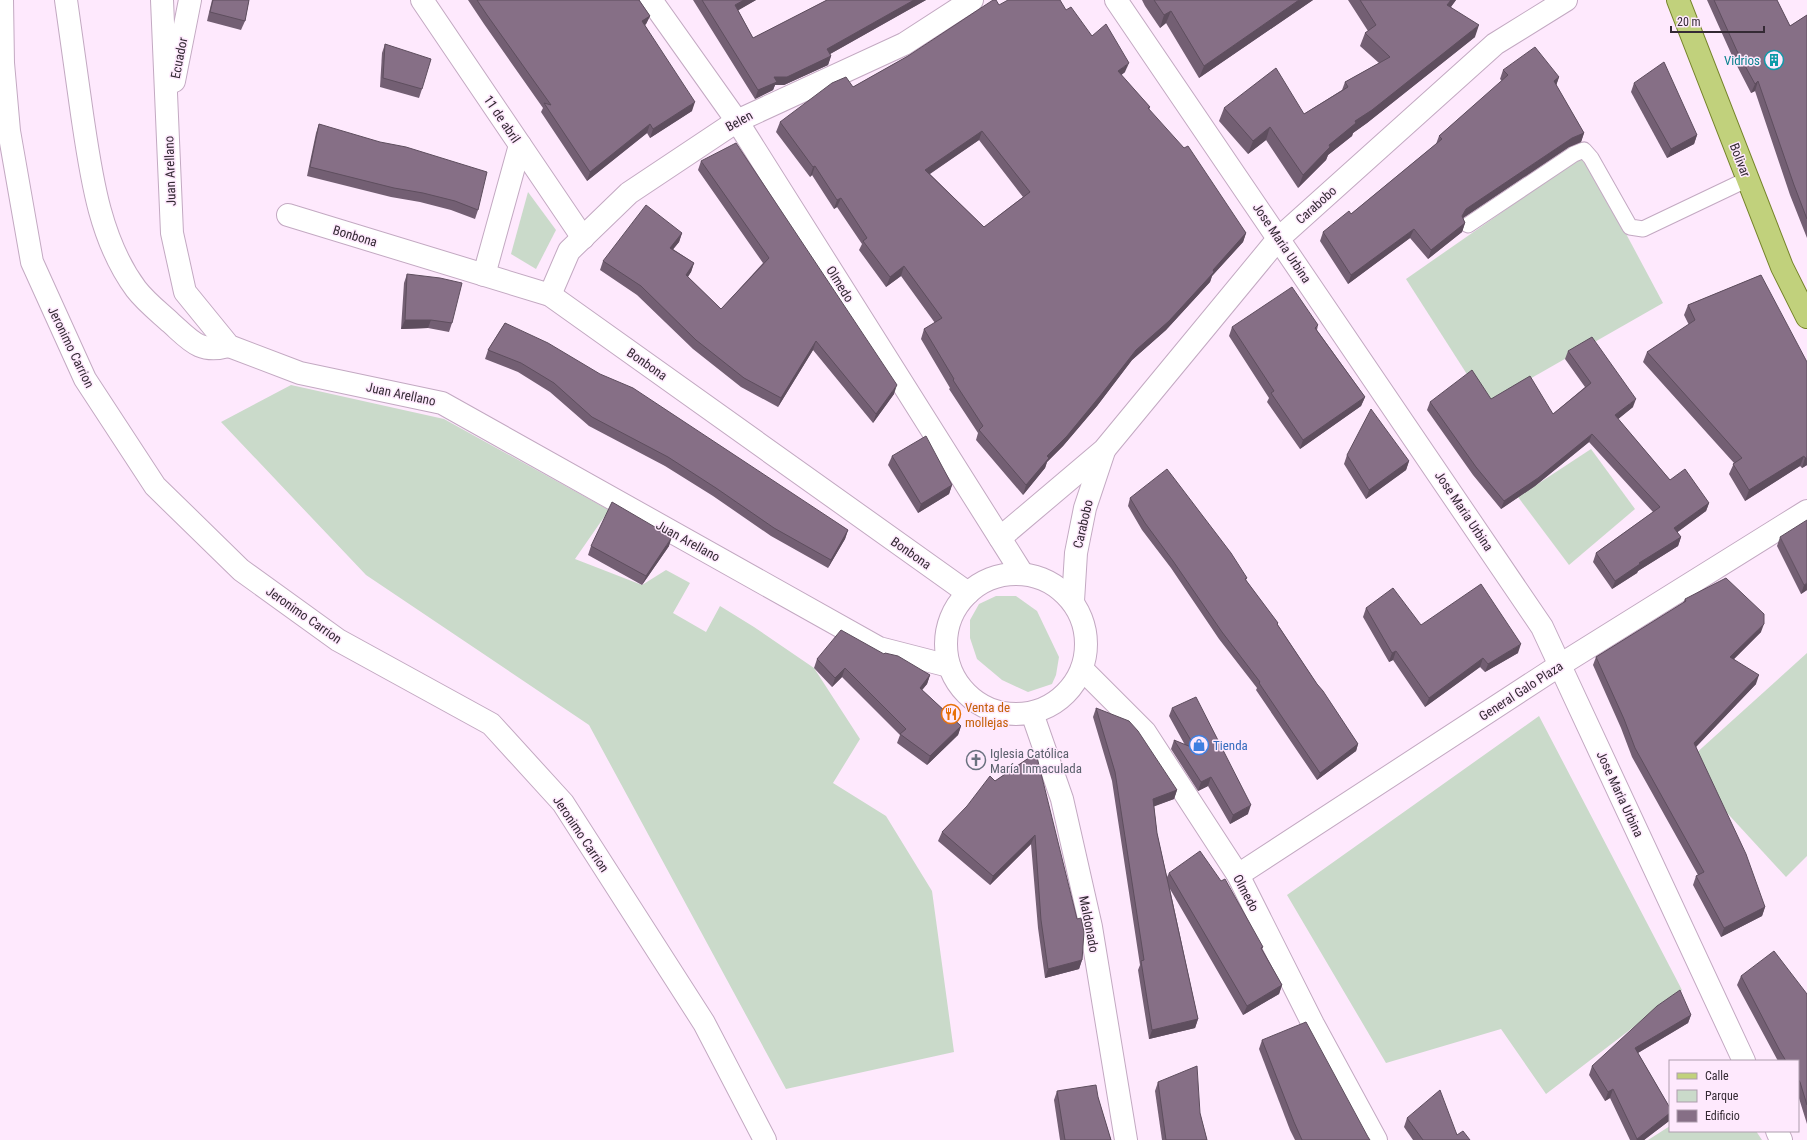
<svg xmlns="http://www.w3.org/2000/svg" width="1807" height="1140" viewBox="0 0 1807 1140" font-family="'Roboto Condensed',sans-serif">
  <rect width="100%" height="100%" fill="#fee9fd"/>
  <!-- green -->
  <g fill="#cadaca">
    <polygon points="1584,155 1663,303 1486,404 1406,279"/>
    <polygon points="528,192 556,230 536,269 511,254"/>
    <polygon points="291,385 444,419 609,510 575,559 642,585 666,570 690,583 673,613 706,632 720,606 754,627 814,668 860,739 833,783 886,816 932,891 954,1052 786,1089 589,725 366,575 221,422"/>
    <polygon points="1591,449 1635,509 1569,565 1518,497"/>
    <polygon points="996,596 1016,596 1037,611 1059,657 1056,675 1052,684 1028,692 1002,680 977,659 970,638 970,620 979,604"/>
    <polygon points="1807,653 1807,856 1786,877 1683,765"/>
    <polygon points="1539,716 1682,990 1546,1094 1501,1029 1386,1063 1287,895"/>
    <polygon points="1670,1126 1670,1131 1756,1131 1762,1140 1648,1140"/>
  </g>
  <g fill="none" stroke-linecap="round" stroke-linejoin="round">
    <!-- service casing -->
    <g stroke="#c3a9c2" stroke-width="17">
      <polyline id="service" points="1468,225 1574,154 1584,150 1591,158 1630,227 1643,229 1748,179"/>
    </g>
    <!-- minor casing -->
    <g stroke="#c3a9c2" stroke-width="24">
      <g id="minor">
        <polyline points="2,0 3,63 9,131 32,262 85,379 155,486 241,570 338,640 491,724 563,803 704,1023 765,1140"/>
        <path d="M66,0c5,38 11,76 16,114 9,60 17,125 54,175 10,13 23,23 35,34 20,18 29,31 58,23"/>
        <polyline points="162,0 172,233 185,292 229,346 300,373 442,403 879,648 949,666"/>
        <polyline points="422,0 583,238"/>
        <polyline points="651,0 737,121 1022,573"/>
        <polyline points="1116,0 1542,627 1744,1061"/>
        <polyline points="174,81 190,0"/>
        <polyline points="288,215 550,295 968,593"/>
        <polyline points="484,275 520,145"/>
        <polyline points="550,295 569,251 629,193 737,121 904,44 972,0"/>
        <polyline points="1000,538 1104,450 1278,239 1495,44 1566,0"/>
        <circle cx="1016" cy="644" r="70"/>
        <polyline points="1073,601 1076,553 1085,508 1104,451"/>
        <polyline points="1082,669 1145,732 1238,875 1313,1024 1376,1140"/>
        <polyline points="1032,713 1062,799 1091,927 1126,1140"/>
        <polyline points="1238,875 1560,665 1807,511"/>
        <polyline points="1777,1131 1781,1140"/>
      </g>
    </g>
    <!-- primary casing -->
    <g stroke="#75832a" stroke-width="24">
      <polyline id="primary" points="1678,0 1782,267 1807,317"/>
    </g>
    <!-- service -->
    <use href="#service" stroke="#fff" stroke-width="15"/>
    <!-- minor -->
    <use href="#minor" stroke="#fff" stroke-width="22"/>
    <!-- primary -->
    <use href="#primary" stroke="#c1d17c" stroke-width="22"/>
  </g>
  <!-- wall -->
  <g fill="#735f73" fill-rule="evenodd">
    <polygon points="212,0 249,0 245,21 241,30 207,21"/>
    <polygon points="468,0 639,0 650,16 646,24 645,25 692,111 650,138 647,133 587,181 541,112 543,108 484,24"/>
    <polygon points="693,0 756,0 738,10 753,38 827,0 926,0 830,54 831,56 828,65 784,85 775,85 773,90 755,99"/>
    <polygon points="1142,0 1313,0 1199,78 1166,23 1160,28 1145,6"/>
    <polygon points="1348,0 1456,0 1451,7 1475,37 1367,123 1353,133 1352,136 1328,155 1326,160 1298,188 1266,140 1248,154 1219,121 1224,108 1304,114 1342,90 1345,82 1379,63 1360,46 1365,33 1368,31"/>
    <polygon points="1707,0 1777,0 1790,26 1807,15 1807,238 1790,195 1755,91 1751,93 1734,60"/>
    <path d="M999,5l67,5 26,26 33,36 -4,3 29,32 -1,3 97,123 -3,9 -31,34 -2,6 -44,48 -34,30 -35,46 -34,40 -16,16 -2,6 -22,27 -47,-55 2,-7 -29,-44 1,-1 -29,-49 3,-10 11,-6 -34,-47 -15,11 -27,-37 3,-6 -25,-37 -3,2 -22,-34 -2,2 -34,-45 4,-10 73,-35zM979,140l44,57 -39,30 -54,-53z"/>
    <polygon points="385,44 422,89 419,98 380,87 382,53"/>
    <polygon points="1503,70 1559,77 1556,85 1584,133 1581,142 1569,147 1463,218 1465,223 1462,232 1428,259 1410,238 1348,284 1320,241 1323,232 1351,214 1436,144 1439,136 1502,81 1500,79"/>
    <polygon points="1634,83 1697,135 1694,144 1667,158 1631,92"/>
    <polygon points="319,124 478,210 475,219 451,210 420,202 391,197 307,176 316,133"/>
    <polygon points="701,161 894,394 873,423 813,350 778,407 741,387 693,349 637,295 600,270 603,261 682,233 679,242 673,249 694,263 691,272 688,277 721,309 763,263 698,170"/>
    <polygon points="407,274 452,323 449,332 428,328 401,329 404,283"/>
    <polygon points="1761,275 1807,465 1802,468 1800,466 1745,501 1729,474 1734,463 1643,362 1647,352 1689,325 1684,315 1688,305"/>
    <polygon points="505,323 848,530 845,539 828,568 771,536 713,496 665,466 589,426 550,392 518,372 485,359 488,350"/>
    <polygon points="1318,325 1317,330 1365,397 1361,406 1300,449 1267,402 1269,398 1229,336 1232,327"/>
    <polygon points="1568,351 1633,407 1618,419 1670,480 1709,503 1706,511 1677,532 1681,537 1678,546 1638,571 1637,573 1612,589 1593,562 1596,553 1653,512 1589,442 1535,486 1501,509 1473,475 1427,410 1430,402 1491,399 1553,414 1585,387 1565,359"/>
    <polygon points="1347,455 1409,461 1406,470 1366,499 1344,464"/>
    <polygon points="892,456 952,485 949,494 918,513 888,465"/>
    <polygon points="1130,498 1247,578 1246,580 1278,625 1317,684 1358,744 1356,751 1317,780 1256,690 1257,688 1219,639 1171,568 1142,530 1128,506"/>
    <polygon points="1780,537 1807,590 1801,594 1777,546"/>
    <polygon points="591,546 669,546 642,585 588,555"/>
    <polygon points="1685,599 1761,632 1734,659 1756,684 1696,747 1765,907 1762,916 1721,937 1693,885 1696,876 1698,875 1632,757 1621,728 1593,665 1596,657 1683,603"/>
    <polygon points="1366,608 1421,625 1518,653 1485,672 1480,667 1425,707 1393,660 1389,662 1363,617"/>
    <polygon points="884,654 930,675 927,684 922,690 961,726 958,735 927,765 897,743 900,735 842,677 832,687 814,668 817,659"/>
    <polygon points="1096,708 1177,790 1174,799 1154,806 1157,833 1167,877 1169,873 1263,947 1262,949 1282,985 1279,994 1243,1015 1170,889 1198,1019 1195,1028 1149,1039 1138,970 1140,965 1112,781 1093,717"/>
    <polygon points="1172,708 1248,814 1230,824 1208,786 1198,791 1171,749 1174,740 1185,745 1169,716"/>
    <polygon points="1036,753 1082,960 1079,969 1045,978 1038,928 1031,844 990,885 938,841 942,832 995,781"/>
    <polygon points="1741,976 1807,994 1807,1124 1798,1095 1798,1061 1778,1061 1737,985"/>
    <polygon points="1691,1015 1688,1023 1638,1053 1670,1108 1670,1117 1669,1121 1644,1140 1630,1140 1610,1098 1605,1101 1589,1075 1592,1066"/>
    <polygon points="1262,1040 1370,1140 1295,1140 1290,1130 1259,1049"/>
    <polygon points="1158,1082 1200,1113 1207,1140 1162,1140 1155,1091"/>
    <polygon points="1057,1091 1098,1097 1111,1140 1060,1140 1054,1100"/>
    <polygon points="1407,1118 1457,1135 1470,1140 1413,1140 1404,1127"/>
  </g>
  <!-- shaded-wall -->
  <g fill="#5e4e5e">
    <polygon points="744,0 756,0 732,14 735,5"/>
    <polygon points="914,0 926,0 823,58 827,49"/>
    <polygon points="1299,0 1313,0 1199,78 1204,66"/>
    <polygon points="1451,0 1456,0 1443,17 1447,5"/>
    <polygon points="1171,11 1166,23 1160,28 1164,15"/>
    <polygon points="650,16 646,24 639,30 642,21"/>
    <polygon points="1479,25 1475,37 1367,123 1353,133 1352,136 1328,155 1326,160 1298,188 1303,175 1329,145 1355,121"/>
    <polygon points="831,56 828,65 784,85 775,85 773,90 755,99 758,90 774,77"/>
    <polygon points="1129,63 1125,72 1114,81 1118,71"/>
    <polygon points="1559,77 1556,86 1554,81"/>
    <polygon points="1758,81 1755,91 1751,93 1755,84"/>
    <polygon points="695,102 692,111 650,138 653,129"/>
    <polygon points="650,124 647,133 587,181 590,172"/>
    <polygon points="1270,127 1266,140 1248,154 1253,141"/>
    <polygon points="982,131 979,140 922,179 925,170"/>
    <polygon points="1584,133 1581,142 1569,147 1463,218 1462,216 1466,209 1572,138"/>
    <polygon points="1697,135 1694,144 1667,158 1671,149"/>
    <polygon points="815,166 812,175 810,177 813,167"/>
    <polygon points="841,198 837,207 834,209 837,200"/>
    <polygon points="1465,223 1462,232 1428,259 1431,250"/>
    <polygon points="1414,229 1410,238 1348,284 1351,275"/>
    <polygon points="682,233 679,242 667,257 670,248"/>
    <polygon points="1246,233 1243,242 1212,276 1210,282 1166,330 1132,360 1097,406 1063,446 1047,462 1045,468 1023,495 1026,485 1047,456 1136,350 1213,270"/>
    <polygon points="694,263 691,272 682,284 686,275"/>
    <polygon points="904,266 901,276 886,287 890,277"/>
    <polygon points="405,320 431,320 428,328 401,329"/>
    <polygon points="816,341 813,350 778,407 781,398"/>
    <polygon points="897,385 894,394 873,423 876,414"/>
    <polygon points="1365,397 1361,406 1300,449 1303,440"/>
    <polygon points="1636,399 1633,407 1612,424 1615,415"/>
    <polygon points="1592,434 1589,442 1535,486 1501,509 1504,501"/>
    <polygon points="1804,456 1800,466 1745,501 1749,490"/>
    <polygon points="1807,457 1807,465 1802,468 1805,458"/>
    <polygon points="1409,461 1406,470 1366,499 1369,490"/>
    <polygon points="952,485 949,494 918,513 921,504"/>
    <polygon points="1709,503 1706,511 1671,537 1674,528"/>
    <polygon points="848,530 845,539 828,568 831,560"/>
    <polygon points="672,537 669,546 642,585 646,576"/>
    <polygon points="1681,537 1678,546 1638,571 1637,573 1612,589 1615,581 1639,563"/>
    <polygon points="1807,583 1807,590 1801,594 1804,585"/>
    <polygon points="1764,624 1761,632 1727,666 1730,657"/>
    <polygon points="1521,644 1518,653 1485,672 1488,664"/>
    <polygon points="1396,651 1393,660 1389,662 1392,653"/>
    <polygon points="1483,658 1480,667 1425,707 1429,698"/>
    <polygon points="845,668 842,677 832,687 835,678"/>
    <polygon points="930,675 927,684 917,696 920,688"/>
    <polygon points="1759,675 1756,684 1691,752 1694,743"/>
    <polygon points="961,726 958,735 927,765 930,756"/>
    <polygon points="1358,744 1356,751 1317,780 1320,773"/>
    <polygon points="1211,777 1208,786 1198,791 1201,782"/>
    <polygon points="1177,790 1174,799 1150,808 1153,799"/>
    <polygon points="1251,805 1248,814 1230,824 1233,815"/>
    <polygon points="1035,835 1031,844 990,885 993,876"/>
    <polygon points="1765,907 1762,916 1721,937 1724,928"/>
    <polygon points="1082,960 1079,969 1045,978 1048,969"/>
    <polygon points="1282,985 1279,994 1243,1015 1247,1006"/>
    <polygon points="1691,1015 1688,1023 1631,1057 1635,1048"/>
    <polygon points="1198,1019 1195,1028 1149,1039 1152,1030"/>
    <polygon points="1613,1089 1610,1098 1605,1101 1608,1092"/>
    <polygon points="1670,1113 1670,1117 1669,1121 1644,1140 1636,1140"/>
  </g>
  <!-- building -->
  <g fill="#866f86" stroke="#5e4e5e" fill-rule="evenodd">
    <polygon points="213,0 249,0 245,21 210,12"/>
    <polygon points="477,0 639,0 650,16 642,21 695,102 653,129 650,124 590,172 544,103 551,105 487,15"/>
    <polygon points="702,0 744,0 735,5 753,38 827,0 914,0 827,49 831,56 787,77 774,77 777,82 758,90"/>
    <path d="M993,0h3l3,5 9,-5h52l6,10 5,-3 21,29 14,-12 23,39 -11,8 32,36 -2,1 36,40 4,-2 58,87 -33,37 1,2 -45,49 -33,29 -36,46 -33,40 -20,20 2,2 -23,27 -47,-55 4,-4 -30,-46 1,-1 -30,-50 18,-11 -38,-52 -14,11 -27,-36 4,-3 -26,-40 -4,2 -22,-34 -2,1 -33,-45 52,-39 14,-6 7,10 55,-31zM982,131l48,61 -46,35 -59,-57z"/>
    <polygon points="1154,0 1299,0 1204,66 1171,11 1164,15"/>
    <polygon points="1360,0 1451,0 1447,5 1479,25 1372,110 1355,121 1356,123 1329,145 1330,147 1303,175 1270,127 1253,141 1224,108 1276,68 1304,114 1348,87 1345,82 1390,57 1365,33 1376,25"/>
    <polygon points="1714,0 1777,0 1790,26 1807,15 1807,219 1794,185 1758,81 1755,84 1737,51"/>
    <polygon points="385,44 431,59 422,89 383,78"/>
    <polygon points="1535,47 1559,77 1554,81 1584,133 1572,138 1466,209 1462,216 1465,223 1431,250 1414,229 1351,275 1323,232 1349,211 1351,214 1442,139 1439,136 1508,75 1503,70"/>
    <polygon points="1664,62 1697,135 1671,149 1634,83"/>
    <polygon points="319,124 380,142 406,147 487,172 478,210 455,201 423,193 394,188 310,167"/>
    <polygon points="736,143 897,385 876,414 816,341 781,398 744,378 696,340 641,286 603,261 646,205 682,233 670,248 694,263 686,275 721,309 769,258 701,161"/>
    <polygon points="407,274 440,278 462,283 452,323 431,320 405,320"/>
    <polygon points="1761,275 1807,362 1807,457 1805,458 1804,456 1749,490 1733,464 1742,458 1647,352 1695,320 1688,305"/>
    <polygon points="1292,287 1318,325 1315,328 1365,397 1303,440 1271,393 1274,391 1232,327"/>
    <polygon points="505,323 548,343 600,374 633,388 848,530 831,560 774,528 716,488 668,457 592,417 554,383 521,363 488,350"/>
    <polygon points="1592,337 1636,399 1615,415 1670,480 1685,469 1709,503 1674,528 1681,537 1639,563 1640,564 1615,581 1596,553 1660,507 1592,434 1538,478 1504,501 1476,467 1430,402 1472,370 1491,399 1530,376 1553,414 1591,383 1568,351"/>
    <polygon points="1371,409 1409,461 1369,490 1347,455"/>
    <polygon points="926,436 952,485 921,504 892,456"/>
    <polygon points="1167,469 1231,553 1247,578 1245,579 1278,623 1277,624 1317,684 1323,691 1358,744 1320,773 1259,683 1260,682 1222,632 1173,561 1145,523 1130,498"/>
    <polygon points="612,502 672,537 646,576 591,546"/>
    <polygon points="1807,520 1807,583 1804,585 1780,537"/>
    <polygon points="1726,578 1764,614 1764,624 1730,657 1759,675 1694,743 1746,854 1765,907 1724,928 1696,876 1704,872 1635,748 1624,719 1596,657 1686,601 1685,599"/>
    <polygon points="1481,584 1521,644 1488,664 1483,658 1429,698 1396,651 1392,653 1366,608 1393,588 1421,625"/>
    <polygon points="841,630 884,654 885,653 898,656 930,675 920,688 961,726 930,756 900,734 906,729 845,668 835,678 817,659"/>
    <polygon points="1196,697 1251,805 1233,815 1211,777 1201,782 1174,740 1196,749 1172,708"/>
    <polygon points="1096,708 1129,721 1138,731 1177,790 1153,799 1157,833 1198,1019 1152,1030 1141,961 1144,960 1115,772"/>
    <polygon points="1036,753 1077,919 1081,918 1084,932 1082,960 1048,969 1041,920 1035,835 993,876 942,832 967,806 990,776 995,781"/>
    <polygon points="1200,851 1221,881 1225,879 1263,947 1261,948 1282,985 1247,1006 1169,873"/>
    <polygon points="1774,951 1807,994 1807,1105 1800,1082 1798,1079 1798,1061 1786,1061 1780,1051 1741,976"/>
    <polygon points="1680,990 1691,1015 1635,1048 1670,1108 1670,1113 1637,1139 1613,1089 1608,1092 1592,1066 1657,1006"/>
    <polygon points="1306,1022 1368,1137 1370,1140 1302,1140 1294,1122 1262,1040"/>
    <polygon points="1197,1066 1200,1113 1207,1140 1166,1140 1158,1082"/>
    <polygon points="1096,1085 1098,1097 1111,1140 1065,1140 1057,1091"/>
    <polygon points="1440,1090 1457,1135 1463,1131 1470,1140 1423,1140 1407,1118"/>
  </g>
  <!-- icons -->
  <defs>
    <g id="building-ring" transform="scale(1)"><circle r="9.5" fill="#fee9fd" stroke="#0f9aa8" stroke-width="1.5"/><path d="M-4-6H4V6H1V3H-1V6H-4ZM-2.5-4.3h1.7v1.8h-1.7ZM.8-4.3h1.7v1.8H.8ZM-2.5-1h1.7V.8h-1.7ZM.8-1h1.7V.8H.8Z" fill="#0f9aa8"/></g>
    <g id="restaurant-ring" transform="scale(1)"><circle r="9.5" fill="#fee9fd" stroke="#e8710a" stroke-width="1.5"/><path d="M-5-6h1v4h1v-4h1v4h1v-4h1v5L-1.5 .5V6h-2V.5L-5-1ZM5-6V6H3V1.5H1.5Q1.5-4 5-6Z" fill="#e8710a"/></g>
    <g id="shop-ring" transform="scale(1)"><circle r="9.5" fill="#fee9fd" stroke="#3f7fe0" stroke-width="1.5"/><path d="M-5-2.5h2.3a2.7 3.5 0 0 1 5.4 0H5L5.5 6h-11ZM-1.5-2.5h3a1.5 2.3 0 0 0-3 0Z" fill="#3f7fe0"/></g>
    <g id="church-ring" transform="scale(1)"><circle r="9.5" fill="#fee9fd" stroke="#6b7280" stroke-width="1.5"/><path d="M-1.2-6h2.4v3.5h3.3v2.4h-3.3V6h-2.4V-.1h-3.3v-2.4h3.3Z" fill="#6b7280"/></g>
  </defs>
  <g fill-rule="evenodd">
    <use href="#building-ring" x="1774" y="60"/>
    <use href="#restaurant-ring" x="951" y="714"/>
    <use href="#shop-ring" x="1199" y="745"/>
    <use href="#church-ring" x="976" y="760"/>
  </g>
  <g text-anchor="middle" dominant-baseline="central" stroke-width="3" stroke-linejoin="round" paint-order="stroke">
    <!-- street labels -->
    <g font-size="13" fill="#342a34" stroke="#fee9fd">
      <text transform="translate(179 58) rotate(-79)">Ecuador</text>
      <text transform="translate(502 119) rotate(56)">11 de abril</text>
      <text transform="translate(739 121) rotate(-29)">Belen</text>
      <text transform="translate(1740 160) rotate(69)">Bolivar</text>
      <text transform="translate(170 171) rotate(-92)">Juan Arellano</text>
      <text transform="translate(1316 205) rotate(-42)">Carabobo</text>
      <text transform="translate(355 236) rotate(17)">Bonbona</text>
      <text transform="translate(1282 243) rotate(56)">Jose Maria Urbina</text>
      <text transform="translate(840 284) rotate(58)">Olmedo</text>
      <text transform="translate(71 347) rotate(64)">Jeronimo Carrion</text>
      <text transform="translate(647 364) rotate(35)">Bonbona</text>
      <text transform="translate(401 394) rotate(12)">Juan Arellano</text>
      <text transform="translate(1464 511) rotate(56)">Jose Maria Urbina</text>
      <text transform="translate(1083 524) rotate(-77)">Carabobo</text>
      <text transform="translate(688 541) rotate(29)">Juan Arellano</text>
      <text transform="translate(911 553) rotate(35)">Bonbona</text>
      <text transform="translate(304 615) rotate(35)">Jeronimo Carrion</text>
      <text transform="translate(1521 691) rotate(-33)">General Galo Plaza</text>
      <text transform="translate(1620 794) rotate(65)">Jose Maria Urbina</text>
      <text transform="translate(581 834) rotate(56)">Jeronimo Carrion</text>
      <text transform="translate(1246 893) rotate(62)">Olmedo</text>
      <text transform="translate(1089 924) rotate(79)">Maldonado</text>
    </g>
    <!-- culture labels -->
    <g font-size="13" fill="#0d838f" stroke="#fee9fd" text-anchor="end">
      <text x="1760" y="60">Vidrios</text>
    </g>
    <!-- food labels -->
    <g font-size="13" fill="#c56008" stroke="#fee9fd" text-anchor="start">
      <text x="965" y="707">Venta de<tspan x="965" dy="15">mollejas</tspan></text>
    </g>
    <!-- shop labels -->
    <g font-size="13" fill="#366cbe" stroke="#fee9fd" text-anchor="start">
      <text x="1213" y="745">Tienda</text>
    </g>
    <!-- worship labels -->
    <g font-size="13" fill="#5b616d" stroke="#fee9fd" text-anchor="start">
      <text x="990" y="753">Iglesia Católica<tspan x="990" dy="15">María Inmaculada</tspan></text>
    </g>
  </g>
  <!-- legend -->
  <rect x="1669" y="1060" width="130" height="72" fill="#fee9fd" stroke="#ad9dad"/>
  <rect x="1677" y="1073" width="20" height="6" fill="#c1d17c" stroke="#ad9dad"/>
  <text x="1705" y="1080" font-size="12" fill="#342a34">Calle</text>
  <rect x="1677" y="1090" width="20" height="12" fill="#cadaca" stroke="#ad9dad"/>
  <text x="1705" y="1100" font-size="12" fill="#342a34">Parque</text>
  <rect x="1677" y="1110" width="20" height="12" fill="#866f86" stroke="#ad9dad"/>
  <text x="1705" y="1120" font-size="12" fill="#342a34">Edificio</text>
  <!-- scale -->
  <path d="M1671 26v6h93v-6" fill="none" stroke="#342a34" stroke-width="2"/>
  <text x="1677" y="26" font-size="12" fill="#342a34" stroke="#fee9fd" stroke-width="3" paint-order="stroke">20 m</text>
</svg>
